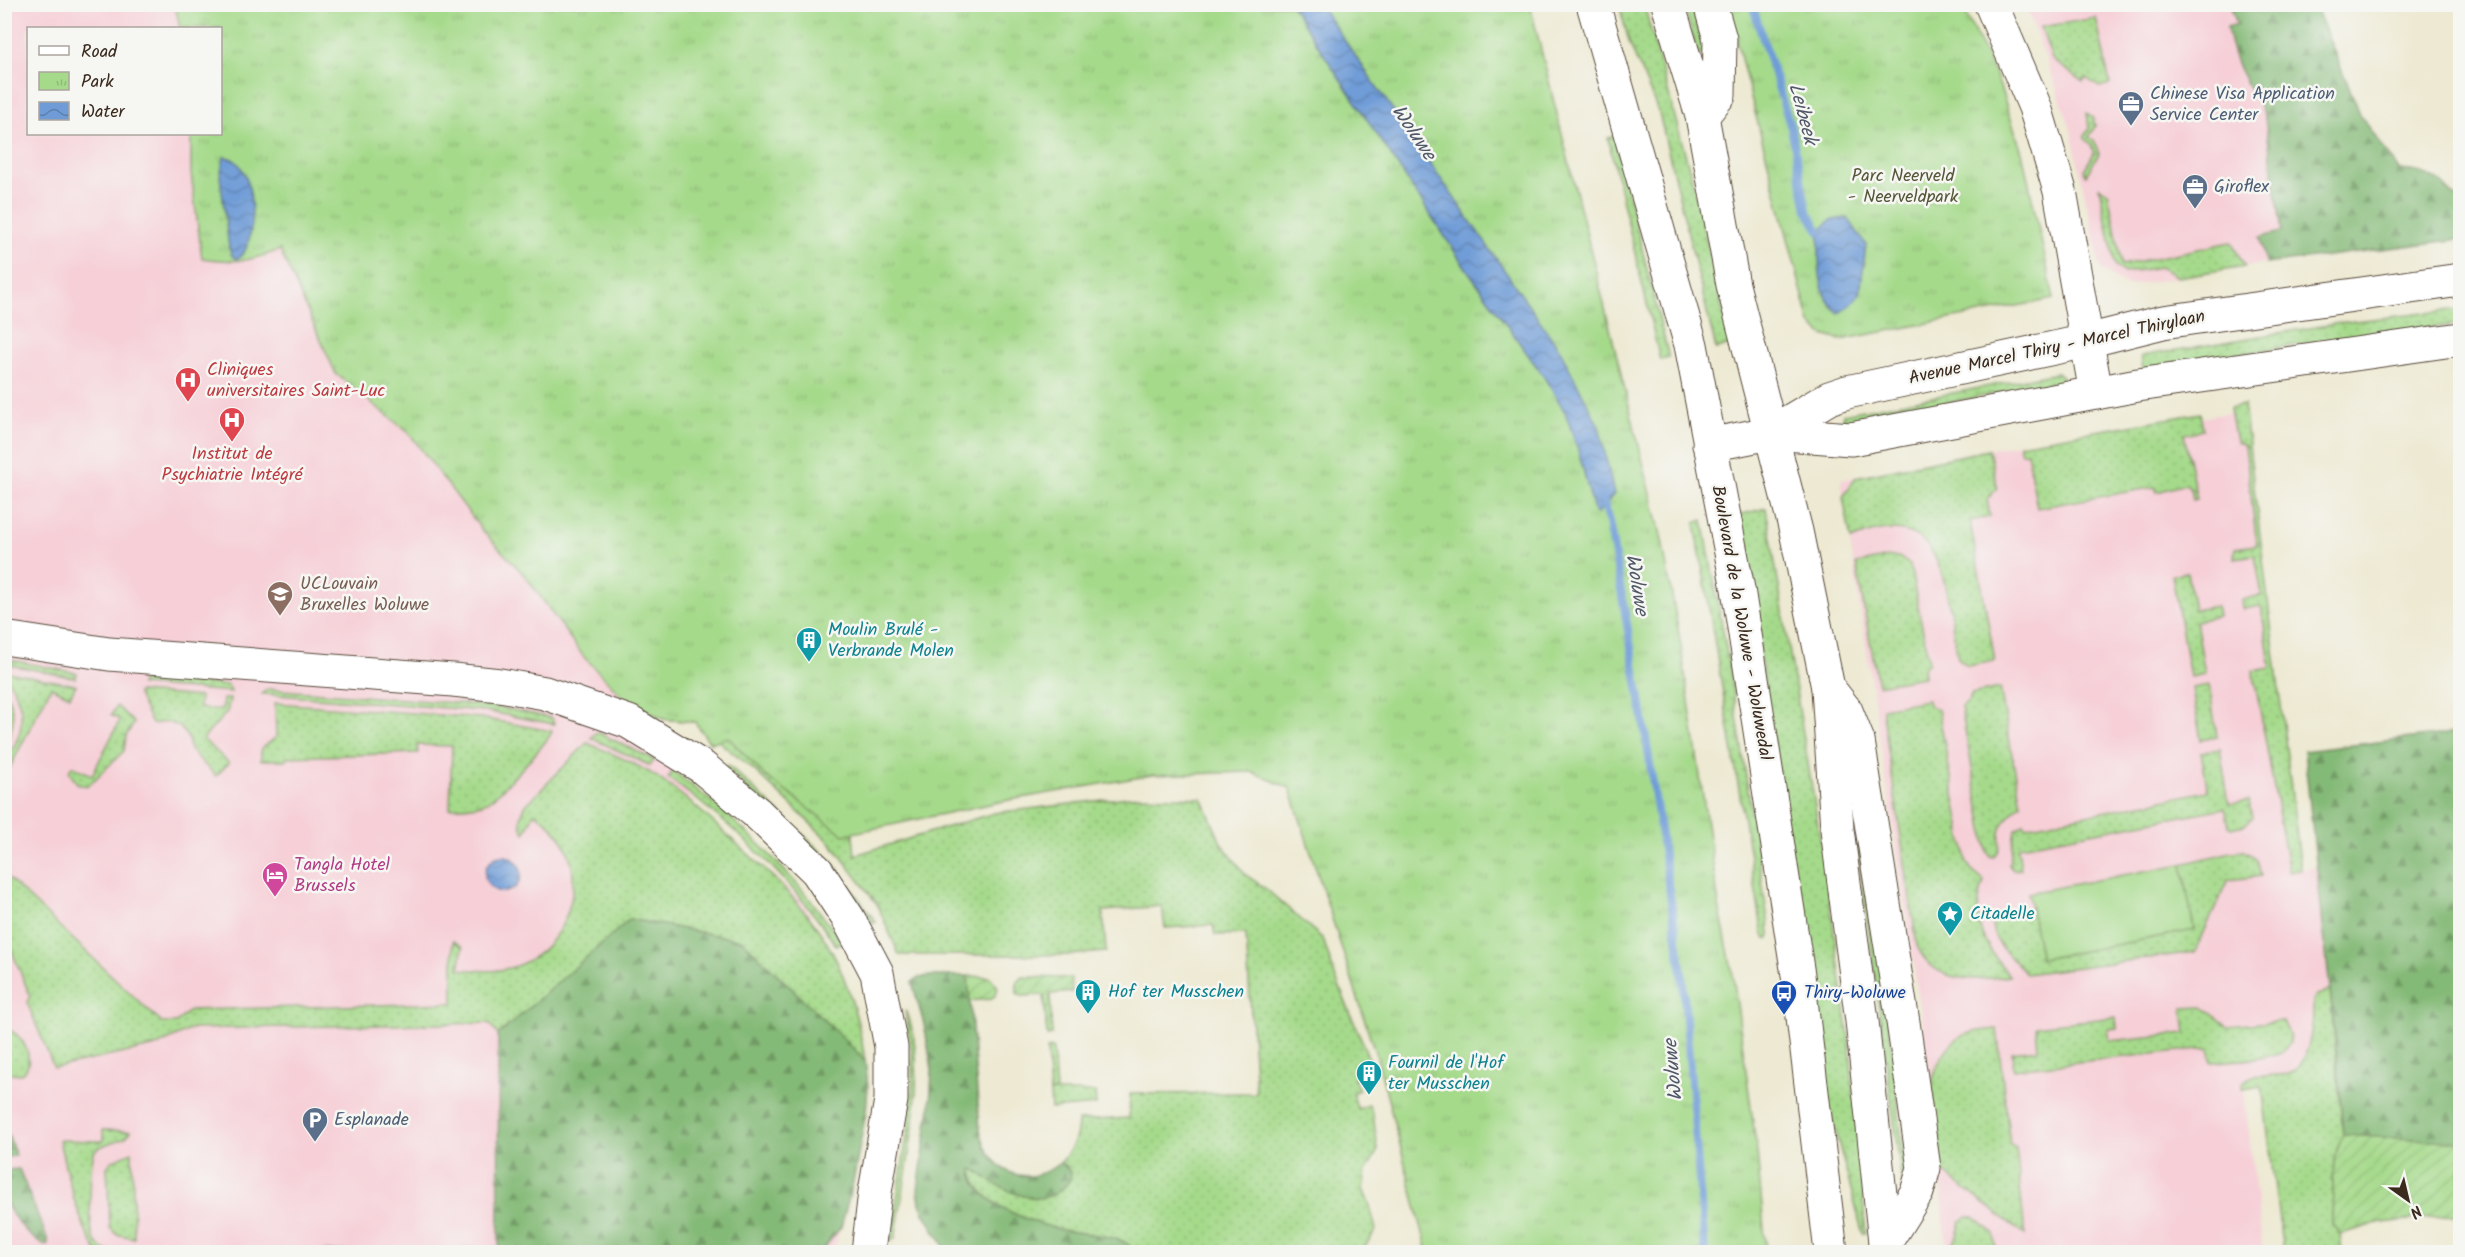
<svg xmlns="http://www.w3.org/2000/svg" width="2465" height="1257" viewBox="0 0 2465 1257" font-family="Kalam,sans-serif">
  <defs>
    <pattern id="grass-dots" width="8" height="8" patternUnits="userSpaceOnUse" patternTransform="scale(1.5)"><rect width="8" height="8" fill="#a6da8b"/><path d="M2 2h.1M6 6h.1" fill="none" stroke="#90bb78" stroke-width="1.8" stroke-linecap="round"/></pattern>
    <pattern id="forest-firs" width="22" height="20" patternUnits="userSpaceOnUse" patternTransform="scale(1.5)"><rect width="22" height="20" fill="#84ba77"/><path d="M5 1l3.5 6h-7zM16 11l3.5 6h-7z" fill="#6d9761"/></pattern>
    <pattern id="park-tufts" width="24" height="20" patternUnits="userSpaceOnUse" patternTransform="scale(1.5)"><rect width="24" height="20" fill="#a6da8b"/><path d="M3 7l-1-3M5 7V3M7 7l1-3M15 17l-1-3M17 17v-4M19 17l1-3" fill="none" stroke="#90bb78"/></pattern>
    <pattern id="garden-furrows" width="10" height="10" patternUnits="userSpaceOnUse" patternTransform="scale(1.5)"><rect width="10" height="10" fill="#a6da8b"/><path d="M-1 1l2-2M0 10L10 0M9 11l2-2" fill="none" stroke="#90bb78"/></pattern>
    <pattern id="water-waves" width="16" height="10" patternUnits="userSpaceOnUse" patternTransform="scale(1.5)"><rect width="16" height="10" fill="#6f9cd7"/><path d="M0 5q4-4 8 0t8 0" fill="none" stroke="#5c7fae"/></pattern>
  </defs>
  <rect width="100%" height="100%" fill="#f6f6f2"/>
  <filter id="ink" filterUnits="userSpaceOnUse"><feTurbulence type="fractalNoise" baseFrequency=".0167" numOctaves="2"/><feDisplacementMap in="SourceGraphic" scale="12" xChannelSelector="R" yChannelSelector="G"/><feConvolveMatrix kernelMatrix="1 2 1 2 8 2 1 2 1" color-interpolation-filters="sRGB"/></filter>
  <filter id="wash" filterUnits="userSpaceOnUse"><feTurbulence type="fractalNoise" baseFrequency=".008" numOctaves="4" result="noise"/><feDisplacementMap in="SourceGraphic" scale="24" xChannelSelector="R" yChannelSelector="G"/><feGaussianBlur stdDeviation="1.35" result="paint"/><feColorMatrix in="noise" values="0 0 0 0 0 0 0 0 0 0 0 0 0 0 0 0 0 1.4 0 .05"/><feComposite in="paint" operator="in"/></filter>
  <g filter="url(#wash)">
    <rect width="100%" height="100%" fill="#ede9d2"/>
    <!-- built -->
    <g fill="#f6cfd7">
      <polygon points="5,5 175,5 180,28 28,28 28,134 191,134 191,173 202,258 260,259 280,249 336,374 409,433 482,530 527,578 583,656 625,699 695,805 802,902 820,932 852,998 859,1024 868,1087 863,1130 834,1252 5,1252"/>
      <polygon points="2026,5 2282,5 2350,253 2245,266 2127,286 2101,270 2070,126"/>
      <polygon points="2244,405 2301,869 2316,867 2330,989 2317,996 2313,1001 2309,1045 2297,1068 2288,1074 2249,1077 2243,1083 2263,1252 1947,1252 1932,1086 1841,480 2032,441 2200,413 2201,418 2217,415 2231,413 2230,408"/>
    </g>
    <!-- grass -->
    <g fill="url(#grass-dots)" stroke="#708254" stroke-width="1.5">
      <path d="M764,5l91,850 139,-42 143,-17 65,2 19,45 25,32 19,13 58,51 12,37 39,95 -20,8 5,11 -7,3 6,16 11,-4 4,10 5,35 -12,21 -3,18 7,17 6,24 -15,22h-225c-4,-3 -7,-7 -10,-9 -12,-8 -53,-10 -69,-14 -27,-7 -85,-27 -85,-61l6,2 8,8 38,18 44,-29 -8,-4c11,-13 18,-24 18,-42l51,-3 1,-24 126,-1 -10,-159 -31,1 -2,-10 -48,3 -3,-22 -59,5 3,41 -37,3h-170l-22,-51 -46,-61 -76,-72 -60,-49 -32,-3z"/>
      <polygon points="1619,5 1644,5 1691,175 1731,345 1716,349 1659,113 1630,45"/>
      <polygon points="1684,5 1691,5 1704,50 1702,54 1698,55"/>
      <polygon points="2096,18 2110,84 2099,87 2086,78 2083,82 2052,59 2041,27"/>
      <polygon points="2087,113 2093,117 2095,126 2089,137 2094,141 2099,154 2086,175 2084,170 2094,153 2091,145 2084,137 2089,129"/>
      <polygon points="1614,136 1669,358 1660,360 1608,138"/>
      <polygon points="2099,187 2108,192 2122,265 2231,242 2245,266 2178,277 2160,267 2124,273 2115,265"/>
      <polygon points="2460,309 2460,324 2334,339 2143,369 2141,356 2346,322"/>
      <polygon points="2057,373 2062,376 2062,379 2058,382 1844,422 1843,414"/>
      <polygon points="2244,405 2301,870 2289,872 2253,671 2271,668 2261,606 2243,609 2242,600 2262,595 2255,555 2234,558 2235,548 2257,545 2245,446 2236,442 2230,408"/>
      <polygon points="2200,413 2203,430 2184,434 2197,499 2193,500 2191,488 2185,484 2157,492 2155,487 2037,508 2027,452 2021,453 2019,444"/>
      <path d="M1989,450l8,35v4l-10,10 3,18 -20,4 25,140 -27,5 -10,-8c-13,-67 -11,-159 -107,-118l-8,-43 13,-20z"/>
      <polygon points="1766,508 1824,861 1849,1038 1866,1234 1863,1234 1828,1104 1739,515"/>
      <polygon points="1703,520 1729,664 1770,934 1769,938 1766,939 1763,935 1695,523"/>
      <polygon points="1889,557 1899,557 1910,565 1929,662 1923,669 1924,677 1878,685 1856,564"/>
      <polygon points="2187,572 2194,610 2216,606 2218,616 2196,621 2205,674 2190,677 2172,575"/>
      <polygon points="11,660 77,673 76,678 10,665"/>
      <path d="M8,672l68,13 -6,11 -19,-9 -46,90c-1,-5 -2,-15 0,-20 2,-3 7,-7 9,-11 13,-23 8,-47 -7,-67z"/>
      <polygon points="141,679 228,685 231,692 141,685"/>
      <polygon points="2209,685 2217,737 2201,740 2192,688"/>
      <path d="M2000,688l21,116c-8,7 -19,18 -21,29 -2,10 3,16 -6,24l-4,-1 -3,-5 -26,-144 7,-5 4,-8z"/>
      <polygon points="267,689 470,704 503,708 552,718 554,724 485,711 262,694"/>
      <polygon points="140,692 200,697 199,708 222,710 223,699 230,699 227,712 203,739 229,763 216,776 190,750 188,738 179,726 167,722 152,724 137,693"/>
      <path d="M1927,700l3,6 8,3 29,154 5,8 12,10c-15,43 0,63 26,95 -35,4 -75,10 -93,-30l-35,-238z"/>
      <path d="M275,703l205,15 72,13c-2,9 -56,67 -65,71 -11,5 -25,5 -37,6l2,-62 -35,-1 1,8 -131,4 -1,3h-25v-11l15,-12z"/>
      <path d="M117,706l17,17 -8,13 -2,15 -35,34c-12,3 -14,-5 -20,-13l3,-6 20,9 28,-55 -9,-5z"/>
      <polygon points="597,732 655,760 649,765 591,738"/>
      <polygon points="1844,741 1882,956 1905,1171 1905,1182 1902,1183"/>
      <path d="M587,743c24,10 48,20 70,34 28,19 53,42 78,65 30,27 61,55 85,90 26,38 38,83 45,128l-123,-120 -112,-21 -132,116 -9,-12 -298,6 -34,17 -103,22 -27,-66 3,-6 -25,-62 -1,-71 3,3v11l155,146h14l14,-13 263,-7v-62l10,6 -4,22c14,1 31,4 46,0 71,-15 96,-118 29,-156l-9,20c-7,-9 -5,-18 1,-28z"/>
      <polygon points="2220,749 2229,804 2249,801 2252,818 2244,825 2232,828 2229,826 2225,808 2021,846 2018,848 2021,869 2013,870 2009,865 2015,830 2024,823 2026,827 2208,791 2201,752"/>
      <polygon points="728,765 829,859 876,922 872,924 842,881 726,768"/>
      <path d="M673,771c61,46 127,107 168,171l-5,3c-44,-65 -105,-122 -168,-167z"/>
      <path d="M2244,851l12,8 5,17 -33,4 -33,72 -169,22c-12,-14 -44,-40 -31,-59l36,-7 10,51 153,-29 -12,-66 49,-12z"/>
      <path d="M2330,989l13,146 -9,23 -2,66 8,10 2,18h-59l-21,-166 -20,3 1,-6c8,-12 32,-6 45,-9 22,-5 26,-55 25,-73l4,-5z"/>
      <path d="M2203,1007l25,19 55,-5c2,5 6,12 7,18 2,22 -63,22 -79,23l-1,-11 -3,-3 -193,21 -2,-17 26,-3 -2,-23 80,-9 1,11 -9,1 2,12 76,-8 -3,-25z"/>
      <path d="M905,1010c27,52 -1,170 -10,228l-5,4 20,-124 2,-30v-33z"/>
      <path d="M1997,1029l13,116 6,3 9,87 -84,-65 -9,-84c1,-13 5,-21 11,-31 15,-24 29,-23 54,-26z"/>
      <path d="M7,1030c16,2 31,34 14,44l-11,-1 -5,-11v-31z"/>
      <polygon points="1050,1092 1095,1092 1096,1105 1051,1109"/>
      <path d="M103,1130l28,1c-7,13 -26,9 -36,20 -6,9 -6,73 -2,85 2,8 9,12 16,16h-12c-21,-35 -29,-74 -38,-112l44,1z"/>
      <polygon points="132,1152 134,1238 116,1234 110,1228 107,1167 113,1160"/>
      <polygon points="1967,1217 1974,1217 1994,1234 1996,1252 1950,1252 1950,1247 1957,1236 1961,1221"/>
    </g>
    <!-- forest -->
    <g fill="url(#forest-firs)" stroke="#60724a" stroke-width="1.5">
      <path d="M2230,5h85l46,111 38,54c14,1 26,2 38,10 11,7 10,14 23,18v41l-194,25 -6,-27 22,-5 -17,-114c-5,-15 -13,-24 -20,-38 -9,-16 -15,-35 -18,-53l10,-3z"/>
      <polygon points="2460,732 2460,1142 2343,1135 2337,1054 2304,751"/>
      <polygon points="630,919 742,940 865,1060 868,1087 866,1112 853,1182 841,1227 821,1252 305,1252 499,1248 498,1035"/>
      <path d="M930,976h38l12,154c10,42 44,60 80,33l11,9c0,9 -5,14 -12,19 -20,16 -52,1 -71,-12 -6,-4 -9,-8 -16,-10 -1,33 59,53 86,60 15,4 56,6 68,14 3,2 6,6 10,9l-189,-1 -23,-38 -4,-10 -2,-14 12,-82 2,-38 -8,-45 -12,-42 6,-4z"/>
      <polygon points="5,1127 16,1156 5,1157"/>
      <path d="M19,1169l28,69 1,7c-12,2 -37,-30 -42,-42 -4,-8 -2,-24 -1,-33z"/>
    </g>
    <!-- park -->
    <g fill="url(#park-tufts)" stroke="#708254" stroke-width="1.5">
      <path d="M175,5h1355l131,530 19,105 39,266 14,69 24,177 9,100h-338l-50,-191 -88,-273 -38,-16 -100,3 -148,26 -160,34 -80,-60 -36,-38 -18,6 -15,-21 -32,-3 -38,-20 -42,-43 -56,-78 -45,-48 -73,-97 -73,-59 -56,-124c-33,12 -43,13 -78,8l-11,-85v-39h29v-106h-40z"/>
      <polygon points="1727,5 1961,5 1997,78 2022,152 2054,299 1840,340 1823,335 1810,323"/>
      <path d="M4,691c12,17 11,36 1,54z"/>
    </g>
    <!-- garden -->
    <g fill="url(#garden-furrows)" stroke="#708254" stroke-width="1.5">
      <polygon points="968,976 990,977 998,987 996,995 990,999 970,1001"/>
      <polygon points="1023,977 1071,978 1072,992 1050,994 1052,1035 1047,1036 1044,995 1022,996 1017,993 1017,983"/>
      <polygon points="1053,1048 1056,1092 1050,1092 1047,1049"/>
      <polygon points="2343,1135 2460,1142 2460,1214 2382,1223 2340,1234 2332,1224 2334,1158"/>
    </g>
    <!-- pitch -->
    <polygon fill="#a6da8b" stroke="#708254" stroke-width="1.5" points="2182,864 2194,930 2041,959 2028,893"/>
    <!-- water -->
    <g fill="url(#water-waves)" stroke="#55637a" stroke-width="1.5">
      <polygon points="1291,5 1320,5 1560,350 1599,426 1614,494 1597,514 1594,512 1578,450 1565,412 1544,377 1463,264"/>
      <path d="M224,157c34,0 35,93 13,102l-5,-3 -3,-8 -9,-72z"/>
      <path d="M1848,218l18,27 -6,49 -9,11 -12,8c-24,-17 -20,-55 -20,-82l12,-11z"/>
      <circle cx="503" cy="874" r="18"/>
    </g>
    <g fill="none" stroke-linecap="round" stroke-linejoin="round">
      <!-- stream -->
      <g stroke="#6f9cd7" stroke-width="8">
        <polyline points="1752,4 1791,128 1807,210 1819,231"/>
        <polyline points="1602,495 1609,522 1639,693 1682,972 1705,1252"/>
      </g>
    </g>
  </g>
  <g filter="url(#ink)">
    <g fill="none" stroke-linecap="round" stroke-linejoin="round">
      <!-- street casing -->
      <g stroke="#564739" stroke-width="35">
        <g id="street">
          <polyline points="1991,4 2035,107 2060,191 2096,393"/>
          <polyline points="1702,116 1719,95 1720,39 1710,4"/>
          <polyline points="4,638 109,654 453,680 500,685 545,693 629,722 702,767 758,814 817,871 848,918 877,973 891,1047 891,1100 875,1192 868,1252"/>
          <polyline points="1828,688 1846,711 1858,741 1903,1022 1924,1168 1917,1192 1885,1243"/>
        </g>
      </g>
      <!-- secondary casing -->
      <g stroke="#564739" stroke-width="35">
        <g id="secondary">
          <polyline points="1770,433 1829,398 1847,392 2087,341 2163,322 2460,280"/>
          <polyline points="1709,445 1770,433 1851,439 2138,385 2460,339"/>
        </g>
      </g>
      <!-- highway casing -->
      <g stroke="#564739" stroke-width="35">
        <g id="highway">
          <polyline points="1593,4 1691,345 1738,589 1798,975 1831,1252"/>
          <polyline points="1668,4 1702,116 1733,285 1796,531 1828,688 1837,829 1862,1021 1886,1252"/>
        </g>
      </g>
      <!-- street -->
      <use href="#street" stroke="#fff" stroke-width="33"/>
      <!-- secondary -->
      <use href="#secondary" stroke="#fff" stroke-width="33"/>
      <!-- highway -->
      <use href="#highway" stroke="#fff" stroke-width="33"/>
    </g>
  </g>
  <!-- icons -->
  <defs>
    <g id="office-pin" transform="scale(1.35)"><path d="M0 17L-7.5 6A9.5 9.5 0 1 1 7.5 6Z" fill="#5c6f8a" stroke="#f6f6f2"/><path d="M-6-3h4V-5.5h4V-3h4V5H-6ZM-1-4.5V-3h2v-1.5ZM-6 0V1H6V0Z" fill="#fff"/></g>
    <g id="hospital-pin" transform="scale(1.35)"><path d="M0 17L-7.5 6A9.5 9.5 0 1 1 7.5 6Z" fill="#e0444e" stroke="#f6f6f2"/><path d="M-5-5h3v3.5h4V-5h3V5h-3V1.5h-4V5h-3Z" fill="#fff"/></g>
    <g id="university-pin" transform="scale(1.35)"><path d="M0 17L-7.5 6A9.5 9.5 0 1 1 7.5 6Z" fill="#8d6e63" stroke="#f6f6f2"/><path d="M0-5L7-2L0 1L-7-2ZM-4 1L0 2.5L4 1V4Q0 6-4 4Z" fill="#fff"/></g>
    <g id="building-pin" transform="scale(1.35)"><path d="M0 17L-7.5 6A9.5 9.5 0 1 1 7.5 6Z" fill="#0f9aa8" stroke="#f6f6f2"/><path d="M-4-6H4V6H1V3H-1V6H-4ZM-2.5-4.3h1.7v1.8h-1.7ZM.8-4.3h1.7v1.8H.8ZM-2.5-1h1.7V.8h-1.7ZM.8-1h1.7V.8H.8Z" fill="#fff"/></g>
    <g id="hotel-pin" transform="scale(1.35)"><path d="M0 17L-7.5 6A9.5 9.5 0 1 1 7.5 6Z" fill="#d1479c" stroke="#f6f6f2"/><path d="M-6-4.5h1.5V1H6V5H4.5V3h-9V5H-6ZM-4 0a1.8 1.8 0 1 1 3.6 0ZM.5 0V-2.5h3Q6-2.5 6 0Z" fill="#fff"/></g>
    <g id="sight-pin" transform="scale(1.35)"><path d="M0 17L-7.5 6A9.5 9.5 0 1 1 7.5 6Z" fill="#0f9aa8" stroke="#f6f6f2"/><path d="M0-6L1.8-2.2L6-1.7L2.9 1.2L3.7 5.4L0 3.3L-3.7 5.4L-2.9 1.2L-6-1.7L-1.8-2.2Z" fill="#fff"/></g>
    <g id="bus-pin" transform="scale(1.35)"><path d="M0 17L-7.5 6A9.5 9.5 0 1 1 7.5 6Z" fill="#1a4fb4" stroke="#f6f6f2"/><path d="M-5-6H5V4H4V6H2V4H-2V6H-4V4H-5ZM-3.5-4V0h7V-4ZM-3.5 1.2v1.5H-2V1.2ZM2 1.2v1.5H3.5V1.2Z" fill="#fff"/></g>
    <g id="parking-pin" transform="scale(1.35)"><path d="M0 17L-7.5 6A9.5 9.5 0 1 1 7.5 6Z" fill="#5c6f8a" stroke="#f6f6f2"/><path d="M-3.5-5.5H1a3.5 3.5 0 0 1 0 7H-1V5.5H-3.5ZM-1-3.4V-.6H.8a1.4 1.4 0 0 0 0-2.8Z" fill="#fff"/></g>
  </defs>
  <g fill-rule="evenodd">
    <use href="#office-pin" x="2131" y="104"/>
    <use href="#office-pin" x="2195" y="187"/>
    <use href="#hospital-pin" x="188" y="380"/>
    <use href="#hospital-pin" x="232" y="420"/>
    <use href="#university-pin" x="280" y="594"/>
    <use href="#building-pin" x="809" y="640"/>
    <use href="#hotel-pin" x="275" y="875"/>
    <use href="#sight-pin" x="1950" y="914"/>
    <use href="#building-pin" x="1088" y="992"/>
    <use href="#bus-pin" x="1784" y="993"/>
    <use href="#building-pin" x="1369" y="1073"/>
    <use href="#parking-pin" x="315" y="1120"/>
  </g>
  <g text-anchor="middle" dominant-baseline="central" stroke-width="5" stroke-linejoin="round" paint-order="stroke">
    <!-- service labels -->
    <g font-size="18" fill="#4e5e75" stroke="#f6f6f2" text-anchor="start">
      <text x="2150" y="94">Chinese Visa Application<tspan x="2150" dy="21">Service Center</tspan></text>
      <text x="2214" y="187">Giroflex</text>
      <text x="334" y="1120">Esplanade</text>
    </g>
    <!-- park labels -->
    <g font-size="18" fill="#565639" stroke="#f6f6f2">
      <text x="1903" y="176">Parc Neerveld<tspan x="1903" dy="21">- Neerveldpark</tspan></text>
    </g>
    <!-- street labels -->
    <g font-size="18" fill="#3b2a1e" stroke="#f6f6f2">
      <text transform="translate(2057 348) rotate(-12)">Avenue Marcel Thiry - Marcel Thirylaan</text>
      <text transform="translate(1741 623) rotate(80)">Boulevard de la Woluwe - Woluwedal</text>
    </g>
    <!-- health labels -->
    <g font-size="18" fill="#be3a42" stroke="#f6f6f2" text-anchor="start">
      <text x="207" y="370">Cliniques<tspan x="207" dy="21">universitaires Saint-Luc</tspan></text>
      <text x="232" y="454" text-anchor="middle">Institut de<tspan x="232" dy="21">Psychiatrie Intégré</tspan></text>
    </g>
    <!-- education labels -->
    <g font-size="18" fill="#785e54" stroke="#f6f6f2" text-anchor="start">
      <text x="300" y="584">UCLouvain<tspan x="300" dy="21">Bruxelles Woluwe</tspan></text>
    </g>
    <!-- culture labels -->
    <g font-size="18" fill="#0d838f" stroke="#f6f6f2" text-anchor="start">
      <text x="828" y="630">Moulin Brulé -<tspan x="828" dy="21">Verbrande Molen</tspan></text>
      <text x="1970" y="914">Citadelle</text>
      <text x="1108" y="992">Hof ter Musschen</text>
      <text x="1388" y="1063">Fournil de l'Hof<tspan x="1388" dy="21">ter Musschen</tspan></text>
    </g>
    <!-- hotel labels -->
    <g font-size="18" fill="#b23c85" stroke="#f6f6f2" text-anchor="start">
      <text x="294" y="865">Tangla Hotel<tspan x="294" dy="21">Brussels</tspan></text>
    </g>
    <!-- transit labels -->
    <g font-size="18" fill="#164399" stroke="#f6f6f2" text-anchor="start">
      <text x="1804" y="993">Thiry-Woluwe</text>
    </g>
    <!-- water labels -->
    <g font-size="20" font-style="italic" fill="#505868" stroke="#f6f6f2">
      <text transform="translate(1802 114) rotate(75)">Leibeek</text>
      <text transform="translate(1413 133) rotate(56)">Woluwe</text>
      <text transform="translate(1636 585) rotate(81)">Woluwe</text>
      <text transform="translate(1674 1070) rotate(-95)">Woluwe</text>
    </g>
  </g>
  <!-- margin -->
  <rect width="2465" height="1257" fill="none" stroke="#f6f6f2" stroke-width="24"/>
  <!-- legend -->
  <rect x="27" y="27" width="195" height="108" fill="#f6f6f2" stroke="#aba49d" stroke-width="1.5"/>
  <rect x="39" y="46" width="30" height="9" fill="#ffffff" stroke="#aba49d" stroke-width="1.5"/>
  <text x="81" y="57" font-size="18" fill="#3b2a1e">Road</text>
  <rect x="39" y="72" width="30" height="18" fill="url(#park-tufts)" stroke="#aba49d" stroke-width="1.5"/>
  <text x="81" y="87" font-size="18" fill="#3b2a1e">Park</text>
  <rect x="39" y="102" width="30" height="18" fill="url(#water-waves)" stroke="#aba49d" stroke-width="1.5"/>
  <text x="81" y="117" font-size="18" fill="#3b2a1e">Water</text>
  <!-- north arrow -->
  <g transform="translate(2408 1200) rotate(146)" stroke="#f6f6f2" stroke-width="4.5" paint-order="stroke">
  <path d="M0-4.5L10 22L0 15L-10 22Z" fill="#3b2a1e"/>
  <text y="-9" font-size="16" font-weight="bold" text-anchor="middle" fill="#3b2a1e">N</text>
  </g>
</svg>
